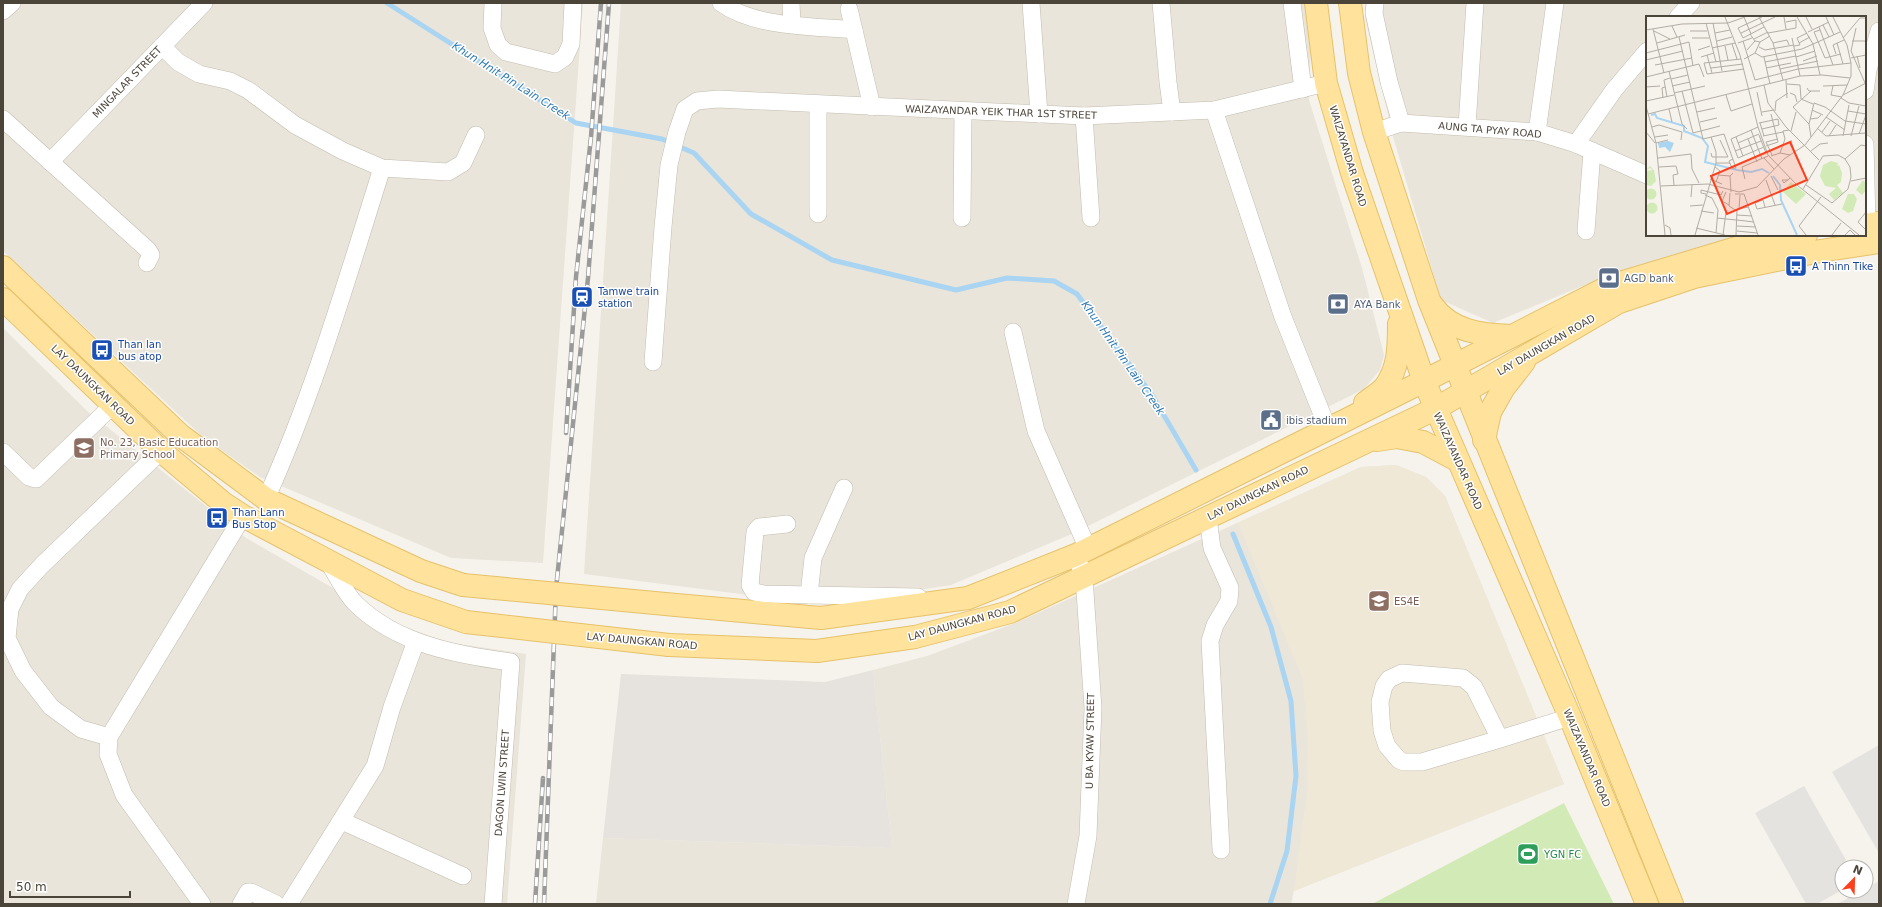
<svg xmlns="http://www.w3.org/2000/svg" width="1882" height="907" viewBox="0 0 1882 907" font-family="'DejaVu Sans',sans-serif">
  <rect width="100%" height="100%" fill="#f6f3ec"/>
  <!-- residential -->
  <g fill="#eae5da">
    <polygon points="3,3 583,3 543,563 451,558 260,477 204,438 3,251"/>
    <polygon points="621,3 1312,3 1309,100 1362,268 1384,355 1380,370 1364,389 1074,533 951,585 853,600 772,598 584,574"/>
    <polygon points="1365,3 1879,3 1879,212 1865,214 1865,17 1647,17 1647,235 1740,235 1609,275 1493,323 1441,300 1394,140 1365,18"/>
    <polygon points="3,328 87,411 246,538 390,621 446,642 526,654 507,904 3,904"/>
    <polygon points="1396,465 1426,477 1445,496 1564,784 1294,891 1291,904 596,904 603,838 892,848 873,670 927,656 1018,622 1361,467"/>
  </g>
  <!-- industrial -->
  <polygon fill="#e6e2dd" points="873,670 892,848 603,838 621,674 825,682"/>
  <!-- education -->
  <polygon fill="#efe8d6" points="1396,465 1426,477 1445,496 1564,784 1294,891 1307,792 1308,742 1303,679 1238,523 1361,467"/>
  <!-- green -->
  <polygon fill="#d2eab5" points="1564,803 1614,904 1372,904"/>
  <!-- parking -->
  <g fill="#e5e3e0">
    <polygon points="1879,745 1879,853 1832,772"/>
    <polygon points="1804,786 1850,867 1842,867 1842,890 1817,904 1806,904 1755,813"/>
    <polygon points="1879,881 1879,904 1837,904 1861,891 1866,891 1866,888"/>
  </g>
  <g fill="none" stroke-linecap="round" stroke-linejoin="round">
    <!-- stream -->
    <g stroke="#a9d4f2" stroke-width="5">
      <polyline points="387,3 576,123 662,139 694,153 751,214 832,260 956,290 1007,278 1054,281 1077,294 1152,395 1196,470"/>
      <polyline points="1233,534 1271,627 1291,701 1296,776 1287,851 1270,904"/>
    </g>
    <!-- minor casing -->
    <g stroke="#c2bbae" stroke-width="18">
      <g id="minor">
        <polyline points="493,3 492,28 498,45 506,52 555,64 565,57 571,44 573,3"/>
        <path d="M721,3c35,25 92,23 133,27"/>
        <polyline points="791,3 792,24"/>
        <polyline points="1031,3 1039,114"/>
        <polyline points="1161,3 1168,82 1172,112"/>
        <polyline points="1292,3 1303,89"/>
        <polyline points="1375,3 1374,13 1389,82 1401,123"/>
        <polyline points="849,9 872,107"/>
        <polyline points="3,11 12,3"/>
        <polyline points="1678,17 1691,3"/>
        <polyline points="162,46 178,62 199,74 230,81 248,90 295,125 343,151 382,168 448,172 463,163 476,135"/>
        <polyline points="1865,91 1868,70 1879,31"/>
        <polyline points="818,104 818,214"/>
        <polyline points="1214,110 1283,317 1328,429"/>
        <polyline points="1084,116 1091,218"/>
        <polyline points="3,119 148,250 151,255 147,263"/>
        <polyline points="1467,126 1475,3"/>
        <polyline points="1374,132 1401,123 1537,132 1576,144 1647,175"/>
        <polyline points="1537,132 1555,3"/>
        <polyline points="1576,144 1614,90 1647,51"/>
        <polyline points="1865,144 1867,224"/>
        <polyline points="50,162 204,3"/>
        <polyline points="962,218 963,111"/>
        <polyline points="1586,231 1592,151"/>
        <polyline points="1013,332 1036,431 1088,549"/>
        <polyline points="653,362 663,227 669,165 677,132 685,109 697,101 718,99 1084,116 1214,110 1326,83"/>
        <polyline points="3,452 29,477 36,479 113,405"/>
        <path d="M266,499c48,-106 81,-220 116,-331"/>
        <polyline points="1208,518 1212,548 1230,588 1229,601 1215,625 1210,641 1221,850"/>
        <polyline points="787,524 759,527 755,532 750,585 754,592 764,594 809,595 918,597"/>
        <polyline points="1076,555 1084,577 1093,708 1088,836 1076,904"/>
        <path d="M329,563c8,13 16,30 27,41 41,40 101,51 155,58l-18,242"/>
        <polyline points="809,595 813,558 844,488"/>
        <polyline points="109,737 81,729 51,707 23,671 7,638 10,609 20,589 42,565 161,451"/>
        <polyline points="1500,739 1474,687 1463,678 1402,673 1389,679 1384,686 1380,702 1382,731 1387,746 1399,760 1404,762 1422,762 1500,739 1570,717"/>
        <polyline points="342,821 463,876"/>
        <polyline points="202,904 124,795 108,754 109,737 243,516"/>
        <polyline points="241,904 248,892 251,892 276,904"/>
        <polyline points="289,904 375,766 392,707 416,641"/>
      </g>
    </g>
    <!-- major casing -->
    <g stroke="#e6c16a" stroke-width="24">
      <g id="major">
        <polyline points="1316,3 1326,83 1352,173 1424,381 1570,717 1647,904"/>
        <polyline points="1350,3 1359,73 1374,132 1429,300 1672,904"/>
        <polyline points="1865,225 1879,223"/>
        <polyline points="3,267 180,435 266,499 421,571 463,585"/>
        <polyline points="3,299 161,451 223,503 243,516 402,600 466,622"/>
        <path d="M1432,305c19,27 50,30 80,31"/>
        <path d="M1365,403c6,-5 15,-10 20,-16 14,-19 14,-41 14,-63"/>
        <polyline points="1377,440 1397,437 1423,442 1457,460"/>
        <polyline points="1484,440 1490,412 1503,389 1524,362"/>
        <polyline points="676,605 821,618 968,598 1076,555 1424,381 1610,286 1743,246 1806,235"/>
        <polyline points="669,645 817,651 915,637 1010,612 1435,409 1619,302 1694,277 1820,251 1879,242"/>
      </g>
    </g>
    <!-- minor -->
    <use href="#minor" stroke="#fff" stroke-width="17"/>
    <!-- major -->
    <use href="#major" stroke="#ffe39c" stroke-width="22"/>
    <!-- rail casing -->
    <g stroke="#9a9a9a" stroke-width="4.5">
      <g id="rail">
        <polyline points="566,433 576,277 591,137 601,3"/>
        <polyline points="535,904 543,778"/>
        <polyline points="544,904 556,589 588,278 609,3"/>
      </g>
    </g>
    <!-- rail -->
    <use href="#rail" stroke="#fff" stroke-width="3" stroke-dasharray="9" stroke-linecap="butt"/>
    <!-- major-bridge casing -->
    <g stroke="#e6c16a" stroke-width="24" stroke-linecap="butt">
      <g id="major-bridge">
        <polyline points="463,585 676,605"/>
        <polyline points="466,622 669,645"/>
      </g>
    </g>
    <!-- major-bridge -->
    <use href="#major-bridge" stroke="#ffe39c" stroke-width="22"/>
  </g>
  <!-- icons -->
  <defs>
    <g id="bus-square" transform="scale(1.15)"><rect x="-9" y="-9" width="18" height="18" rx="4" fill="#1a4fb4" stroke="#fff"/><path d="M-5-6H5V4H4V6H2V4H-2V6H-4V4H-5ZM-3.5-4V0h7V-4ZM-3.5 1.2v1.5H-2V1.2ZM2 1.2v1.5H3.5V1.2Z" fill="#fff"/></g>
    <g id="bank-square" transform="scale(1.15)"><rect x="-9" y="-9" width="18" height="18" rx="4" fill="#5c6f8a" stroke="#fff"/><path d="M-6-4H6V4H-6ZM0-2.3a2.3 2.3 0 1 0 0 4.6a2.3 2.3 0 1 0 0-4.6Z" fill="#fff"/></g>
    <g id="station-square" transform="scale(1.15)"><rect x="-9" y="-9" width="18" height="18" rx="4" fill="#1a4fb4" stroke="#fff"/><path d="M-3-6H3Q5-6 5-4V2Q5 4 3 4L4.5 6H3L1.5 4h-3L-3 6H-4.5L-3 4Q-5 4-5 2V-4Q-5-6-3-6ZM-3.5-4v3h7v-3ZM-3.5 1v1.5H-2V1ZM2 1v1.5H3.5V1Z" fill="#fff"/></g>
    <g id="civic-square" transform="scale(1.15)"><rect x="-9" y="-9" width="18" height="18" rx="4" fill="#5c6f8a" stroke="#fff"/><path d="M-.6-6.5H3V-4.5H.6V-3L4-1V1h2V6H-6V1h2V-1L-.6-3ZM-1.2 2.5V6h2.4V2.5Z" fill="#fff"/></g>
    <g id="school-square" transform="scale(1.15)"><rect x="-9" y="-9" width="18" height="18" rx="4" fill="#8d6e63" stroke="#fff"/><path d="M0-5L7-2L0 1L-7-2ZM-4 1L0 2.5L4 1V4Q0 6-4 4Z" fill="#fff"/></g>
    <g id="stadium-square" transform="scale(1.15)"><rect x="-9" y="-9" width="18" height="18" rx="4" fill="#2e9e5b" stroke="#fff"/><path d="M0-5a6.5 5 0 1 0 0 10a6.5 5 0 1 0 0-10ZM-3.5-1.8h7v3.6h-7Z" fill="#fff"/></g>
  </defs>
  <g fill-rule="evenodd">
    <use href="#bus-square" x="1796" y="266"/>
    <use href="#bank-square" x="1609" y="278"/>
    <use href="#station-square" x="582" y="297"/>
    <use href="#bank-square" x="1338" y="304"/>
    <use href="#bus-square" x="102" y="350"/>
    <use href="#civic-square" x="1271" y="420"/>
    <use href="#school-square" x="84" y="448"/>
    <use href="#bus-square" x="217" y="518"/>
    <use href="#school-square" x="1379" y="601"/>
    <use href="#stadium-square" x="1528" y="854"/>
  </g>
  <g text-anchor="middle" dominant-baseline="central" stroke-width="3" stroke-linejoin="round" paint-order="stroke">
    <!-- street labels -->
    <g font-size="10" fill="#4b4439" stroke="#fff">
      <text transform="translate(127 82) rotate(-46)">MINGALAR STREET</text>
      <text transform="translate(1001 112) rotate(2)">WAIZAYANDAR YEIK THAR 1ST STREET</text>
      <text transform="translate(1490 130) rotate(5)">AUNG TA PYAY ROAD</text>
      <text transform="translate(1348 156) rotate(73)">WAIZAYANDAR ROAD</text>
      <text transform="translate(1546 345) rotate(-30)">LAY DAUNGKAN ROAD</text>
      <text transform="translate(93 385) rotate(44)">LAY DAUNGKAN ROAD</text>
      <text transform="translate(1458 461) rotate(66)">WAIZAYANDAR ROAD</text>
      <text transform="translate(1258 493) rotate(-26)">LAY DAUNGKAN ROAD</text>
      <text transform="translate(962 623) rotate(-15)">LAY DAUNGKAN ROAD</text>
      <text transform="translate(642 641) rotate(5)">LAY DAUNGKAN ROAD</text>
      <text transform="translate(1090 741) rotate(-89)">U BA KYAW STREET</text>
      <text transform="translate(1587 758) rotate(67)">WAIZAYANDAR ROAD</text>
      <text transform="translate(502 783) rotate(-86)">DAGON LWIN STREET</text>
    </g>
    <!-- transit labels -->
    <g font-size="10" fill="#164399" stroke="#fff" text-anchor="start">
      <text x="1812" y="266">A Thinn Tike</text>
      <text x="598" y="291">Tamwe train<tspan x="598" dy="12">station</tspan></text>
      <text x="118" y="344">Than lan<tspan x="118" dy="12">bus atop</tspan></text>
      <text x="232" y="512">Than Lann<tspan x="232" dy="12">Bus Stop</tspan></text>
    </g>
    <!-- service labels -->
    <g font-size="10" fill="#4e5e75" stroke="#fff" text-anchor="start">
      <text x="1624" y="278">AGD bank</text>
      <text x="1354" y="304">AYA Bank</text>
      <text x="1286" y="420">ibis stadium</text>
    </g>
    <!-- education labels -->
    <g font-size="10" fill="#785e54" stroke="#fff" text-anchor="start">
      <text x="100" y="442">No. 23, Basic Education<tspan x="100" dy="12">Primary School</tspan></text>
      <text x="1394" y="601">ES4E</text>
    </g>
    <!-- leisure labels -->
    <g font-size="10" fill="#27864d" stroke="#fff" text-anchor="start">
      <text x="1544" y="854">YGN FC</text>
    </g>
    <!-- water labels -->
    <g font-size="11" font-style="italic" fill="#2e7ab2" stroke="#fff">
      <text transform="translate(511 81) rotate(32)">Khun Hnit Pin Lain Creek</text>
      <text transform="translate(1123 358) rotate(55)">Khun Hnit Pin Lain Creek</text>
    </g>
  </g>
  <!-- overview -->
  <g transform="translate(1646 16)">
    <rect width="220" height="220" fill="#f6f3ec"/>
    <path d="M185,145l7,2 -1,3 2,-1 3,8 -1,9 -4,3 6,8 -9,7 -5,-6 7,-6 -11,-2 -5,-10 3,-11zM4,150l4,4 2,11 -5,5 -5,-1v-14l7,-1 -3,-2 -4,2zM217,164l3,3v7l-4,5 -6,-5zM145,166l15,12 -10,10 -13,-12zM-0.5 178a5.5 5.5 0 1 1 11 0a5.5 5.5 0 1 1-11 0ZM202,178h6l3,5 -4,12 -5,2 -6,-4zM0.5 192a5.5 5.5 0 1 1 11 0a5.5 5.5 0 1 1-11 0Z" fill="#d2eab5"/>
    <path d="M22,125l6,2 -4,9 -5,-5 -6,1 -1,-5z" fill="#a9d4f2"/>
    <path fill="none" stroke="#a9d4f2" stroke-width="2" d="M5,99l4,-1 2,4 27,8v5l18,7 6,8 -3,16 32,8 14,2 11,-3 7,4M127,160l7,9 1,15 16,35"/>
    <path fill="none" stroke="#b2ada4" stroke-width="1" d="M79,1l15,38 18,72 10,28 29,30 62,50M98,1l7,17M113,1l14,26 10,37M116,1l-24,11 5,10 21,-11M138,1l2,12M151,1l16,27 7,31M160,1l6,12M180,1l8,18M187,1l14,28 4,18v13l-8,19M60,7l10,39M67,7l9,48M177,9l6,12M26,10l5,11M173,11l14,38M210,12l-5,23 14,32M7,13l11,44M0,14l36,-6 46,-1 17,-6M174,14l-6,2 11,26 16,-4M8,15l16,8M44,15h17M162,16l21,-10M69,17l15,-3M95,17l34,-16M122,17l28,-5v-8l-10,2M104,18l5,7 5,1M33,21l24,102 21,-5 12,34M46,22h17M146,22l8,38M197,22l17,-20h6M108,23l14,-7M71,25l15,-4M97,25l12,39 43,-11 53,-6M206,25h14M11,27l28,-8M92,27l14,-5M127,27l14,-3 2,5M153,27l11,-6M191,27l6,21M86,28l5,15M79,30l3,14M148,30l6,-1 -3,-7 10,-5M113,31l6,3 29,-5M66,32l23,-5M52,34l12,-4M101,34l8,-9M0,37l43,-11 4,24M109,37l7,4 40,-8 38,-17M190,38l-3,-9 11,-5M61,39l5,18M211,40l3,12M55,41l13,-4M118,41l6,27M150,41l19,-6M205,42l15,-3M95,43l-37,4 3,11 37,-5M98,43l11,-6 5,-11 10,-6M0,44l37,-9M157,45l14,-5M119,46l31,-6M9,49l37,-7M65,52l32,-4M120,52l25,-5M134,53l38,-8M23,55l13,53 5,5M0,61l53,-13 5,13M25,63l17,-4M140,64l1,18M141,68l13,1 1,14 12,5M118,69l4,18 18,24 33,33M26,70l18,-4M177,70l24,-1M187,70l-2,9 11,2M0,71l14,-1M161,72l2,3h11M36,75l11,42 27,-7M111,76l5,24M28,77l31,-7M144,77l5,2 2,7M80,79l5,16 21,-7M21,81l-3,-17 6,-2M17,82l-1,-10 3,-1M195,82l8,5 17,3M0,85l28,-6M0,90l10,37 9,92M23,93l3,13M166,94l11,5M129,95l1,-10 12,-8M202,95l18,3M51,96l18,-4M116,96l12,-2M2,98l152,-38 22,-1 28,3M180,101l19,13M164,103l8,-1 3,-3M54,106l17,-4M113,107l19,-4 1,6 -17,4M114,107l4,13M163,108l5,-21 11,4 20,14 21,3M6,111l7,-2 23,7 -1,8M112,111l-27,12 7,19 26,-11M171,112l9,8 40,-3M105,114l11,29M145,115l5,-19M0,116l9,11M176,116l8,-11M213,118l7,-19M113,119l7,18M117,120l20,-4M183,120l7,-11M197,120l6,-31M205,120l8,-30M9,121l13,-2M90,121l7,19M165,121l-2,-13 -16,-17 18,-16M102,123l9,23M145,124l3,12M120,126l6,13M120,126l12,-3M10,127l12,-3M92,127l21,-9M120,130l12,-4 -7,-28M89,135l26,-10M165,135l9,-7 8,-1M65,137l1,4h16l-8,-17M134,137l5,-14 -2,-8 6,-1M125,140l9,-3 10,2M12,142l33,-4 1,15 7,14M118,142l10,11M87,143l-4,2 3,7h4M199,143l16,-14 5,1M70,147h14M13,151l17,-1 2,8 -5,1 1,10M69,151l5,4 -4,11M72,159l12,1 3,-3M84,160l1,16M125,160l7,14M64,163l12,5M99,163l-3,-12 26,-11M120,164l9,25M142,164h-6l2,3 1,-1 3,-2 2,-2M205,165l15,-3M15,170l47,-2 31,8 18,-5 27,-28 21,-14 38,-50 23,-12M157,173l20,-33 15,-1 7,4 5,8 1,10 -3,12 -16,14 -26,-18M80,176l-4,9 7,4M84,177l-1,13 8,5M60,178l-5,-1v-3l20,5 2,-4M89,178h9l14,41M59,179l7,3 6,12 -2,23M45,181l1,-12M44,190l13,-1M119,191l-2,-7 -8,3 2,6 25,-5M93,193l1,-14M55,195l13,2M220,196l-8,10 8,8M91,199l15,1M71,202l19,2M91,204l17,2M19,209l5,3 1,7M91,210l19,1M50,212l29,7M91,215l20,2M49,219l21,-72v-11l-5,-15M77,219l3,-23M90,219l1,-26 12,-2M160,219l-7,-9 22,-29M186,219l9,-12M199,219l5,-5 5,5"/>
    <path fill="#fc3f1d" fill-opacity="0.15" stroke="#fc3f1d" stroke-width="2" d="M144,126l17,38 -80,34 -16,-38z"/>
    <rect width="220" height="220" fill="none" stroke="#4b4439" stroke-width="2"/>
  </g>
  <!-- border -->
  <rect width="1882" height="907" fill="none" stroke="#4b4439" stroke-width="8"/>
  <!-- north arrow -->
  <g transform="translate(1854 879) rotate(23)"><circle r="19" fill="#ffffff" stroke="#b7b4b0"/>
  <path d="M0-3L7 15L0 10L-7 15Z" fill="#fc3f1d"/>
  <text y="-6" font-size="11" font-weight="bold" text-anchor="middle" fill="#4b4439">N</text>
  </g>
  <!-- scale -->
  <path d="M10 891v6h120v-6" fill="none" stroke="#4b4439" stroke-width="2"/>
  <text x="16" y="891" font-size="12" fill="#4b4439" stroke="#ffffff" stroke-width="3" paint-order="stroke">50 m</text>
</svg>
